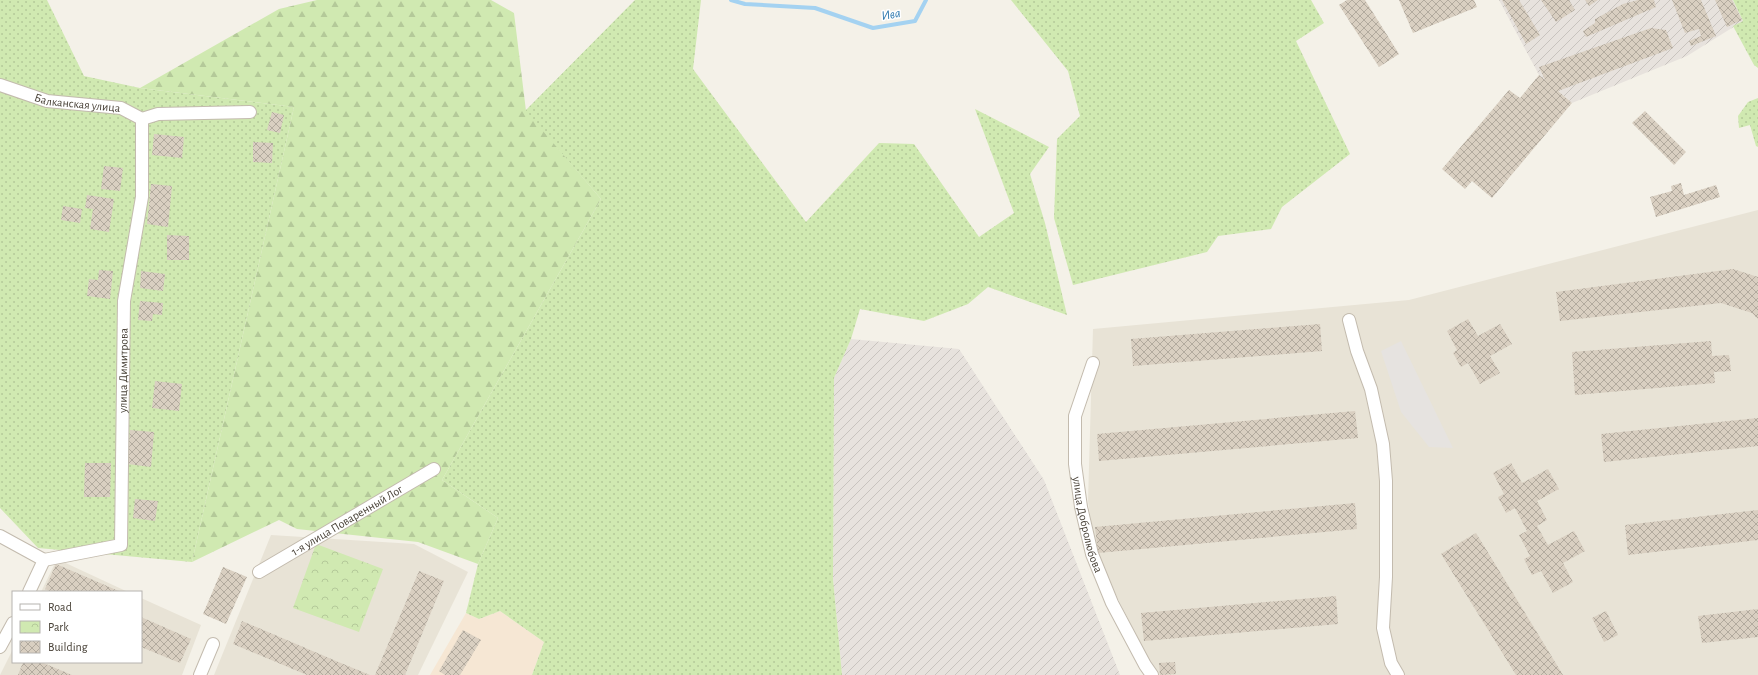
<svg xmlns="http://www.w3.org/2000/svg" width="1758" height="675" viewBox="0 0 1758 675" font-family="'Alegreya Sans',sans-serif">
  <defs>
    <pattern id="industrial-furrows" width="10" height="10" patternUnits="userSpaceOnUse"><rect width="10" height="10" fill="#e7e2dd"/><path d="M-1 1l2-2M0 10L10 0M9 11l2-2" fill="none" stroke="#c8c3be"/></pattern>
    <pattern id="grass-dots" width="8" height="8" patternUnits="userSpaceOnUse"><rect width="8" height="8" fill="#d0e9b1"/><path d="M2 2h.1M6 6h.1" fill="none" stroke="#b4c999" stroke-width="1.8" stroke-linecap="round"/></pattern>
    <pattern id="forest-firs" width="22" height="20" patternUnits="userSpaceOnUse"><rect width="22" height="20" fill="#d0e9b1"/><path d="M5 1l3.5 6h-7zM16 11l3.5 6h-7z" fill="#b4c999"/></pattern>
    <pattern id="park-crowns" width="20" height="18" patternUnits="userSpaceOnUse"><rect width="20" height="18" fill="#d0e9b1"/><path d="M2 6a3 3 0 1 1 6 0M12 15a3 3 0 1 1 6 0" fill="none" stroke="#b4c999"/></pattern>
    <pattern id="building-cross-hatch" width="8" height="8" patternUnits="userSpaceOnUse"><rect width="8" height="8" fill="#d9cfc1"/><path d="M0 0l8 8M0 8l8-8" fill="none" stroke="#b2aa9e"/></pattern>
  </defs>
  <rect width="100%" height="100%" fill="#f4f1e8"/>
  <!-- residential -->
  <g fill="#e8e3d6">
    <polygon points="1758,210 1758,675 1157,675 1096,556 1088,501 1093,329 1409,300"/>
    <polygon points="271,535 414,544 468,572 418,675 214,675"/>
    <polygon points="57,559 128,592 41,592"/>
    <polygon points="141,598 201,625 182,675 0,675 13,649 13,662 141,662"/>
  </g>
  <!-- commercial -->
  <polygon fill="#f6e7d4" points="500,611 544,642 532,675 430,675 466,613 479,619"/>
  <!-- industrial -->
  <g fill="url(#industrial-furrows)">
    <polygon points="1499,0 1733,0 1743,21 1687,56 1572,103 1539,75"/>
    <polygon points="851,339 959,349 1044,480 1120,675 842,675 833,579 834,378"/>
  </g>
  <!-- grass -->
  <g fill="url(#grass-dots)">
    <polygon points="0,0 47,0 84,76 140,88 294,107 192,562 38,548 0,508"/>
    <polygon points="635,0 701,0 693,69 806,222 879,143 914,144 979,237 1014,213 975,109 1049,147 1030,174 1045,223 1067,315 988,287 968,304 924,321 860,309 851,339 834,378 833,579 842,675 532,675 544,642 500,611 479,619 466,613 478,564 498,518 442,480 601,199 525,111"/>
    <polygon points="1011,0 1311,0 1324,23 1296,41 1350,154 1282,207 1271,229 1218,236 1207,252 1073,285 1054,218 1057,139 1080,116 1068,71"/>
    <polygon points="1733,0 1758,0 1758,68 1754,65 1733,26 1743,21"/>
    <polygon points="1758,98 1758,147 1756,146 1750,125 1739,128 1738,116 1748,102"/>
  </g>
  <!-- forest -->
  <polygon fill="url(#forest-firs)" points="317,0 491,0 514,13 526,111 601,199 442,480 498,518 478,564 418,542 297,529 279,520 192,562 294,107 140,88 279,9"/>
  <!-- park -->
  <polygon fill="url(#park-crowns)" points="316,544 383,569 359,632 293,608"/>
  <!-- parking -->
  <polygon fill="#e6e3e0" points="1401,341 1453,448 1429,447 1401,412 1381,351"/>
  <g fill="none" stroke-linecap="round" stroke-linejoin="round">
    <!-- stream -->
    <polyline stroke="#a4d2f1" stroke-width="4" points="731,0 745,4 815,8 873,28 915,21 926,0"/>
  </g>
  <!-- building -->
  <g fill="url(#building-cross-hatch)">
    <polygon points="1347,0 1365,0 1399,54 1379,67 1339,5"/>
    <polygon points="1399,0 1474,0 1477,7 1413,33"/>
    <polygon points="1502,0 1519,0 1540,35 1526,44"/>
    <polygon points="1541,0 1569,0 1575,10 1556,22"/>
    <polygon points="1585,0 1598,0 1589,6"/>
    <polygon points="1638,0 1654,0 1656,7 1586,37 1583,31 1595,23 1595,19 1623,4"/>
    <polygon points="1672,0 1701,0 1716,36 1691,46 1689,41 1701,36 1699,29 1685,33"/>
    <polygon points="1715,0 1732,0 1742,20 1727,27"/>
    <polygon points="1651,28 1666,30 1673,48 1558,91 1572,103 1492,198 1472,181 1465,189 1442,169 1509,90 1520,98 1539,75 1545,80 1539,67"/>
    <polygon points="1645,111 1686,152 1674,165 1632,123"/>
    <polygon points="272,112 284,115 280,133 267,130"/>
    <polygon points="154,134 184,137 182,158 152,155"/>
    <polygon points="253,142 273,143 272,163 253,162"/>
    <polygon points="104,166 123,168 120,191 101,189"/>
    <polygon points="1681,183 1684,195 1716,185 1720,197 1656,217 1650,197 1672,191 1671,186"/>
    <polygon points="151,184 172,186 168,227 147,224"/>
    <polygon points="87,195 114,199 109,232 90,229 93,209 85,208"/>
    <polygon points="63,206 82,209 80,223 61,220"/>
    <polygon points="167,235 189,236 189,260 167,260"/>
    <polygon points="1733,269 1758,277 1758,319 1752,313 1721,303 1560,321 1556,292"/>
    <polygon points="99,270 113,271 110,299 87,296 89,279 98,280"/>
    <polygon points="141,271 165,274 163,291 140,288"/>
    <polygon points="140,301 163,303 162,315 153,314 152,321 138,320"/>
    <polygon points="1468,319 1478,336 1500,324 1512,344 1490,356 1500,373 1480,384 1468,363 1461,367 1453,353 1457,350 1447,331"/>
    <polygon points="1320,324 1322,351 1133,366 1131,339"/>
    <polygon points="1711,341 1712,356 1729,355 1731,371 1714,372 1715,383 1575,395 1572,352"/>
    <polygon points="155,381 182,384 179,411 152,408"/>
    <polygon points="1355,411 1358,438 1099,461 1097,434"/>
    <polygon points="1758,418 1758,446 1604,462 1601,434"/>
    <polygon points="130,430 154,432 151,467 127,464"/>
    <polygon points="85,463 111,463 110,497 84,497"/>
    <polygon points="1511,463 1522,483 1548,469 1559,489 1537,501 1547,520 1537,526 1548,545 1574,531 1585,551 1563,563 1573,582 1553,593 1541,571 1532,575 1524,559 1530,556 1519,535 1527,531 1515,508 1506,513 1498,497 1504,494 1493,473"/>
    <polygon points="135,499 158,501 155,521 133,518"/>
    <polygon points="1355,503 1357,529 1098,553 1095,527"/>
    <polygon points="1758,510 1758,540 1628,555 1625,525"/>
    <polygon points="1476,533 1519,603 1563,675 1516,675 1441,554"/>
    <polygon points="56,564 121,592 51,592 45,589"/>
    <polygon points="223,567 247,577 226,624 203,614"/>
    <polygon points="419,571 444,581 405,675 375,675"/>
    <polygon points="1336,596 1338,624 1144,641 1141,613"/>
    <polygon points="1758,609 1758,637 1702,643 1698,616"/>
    <polygon points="1606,611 1618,635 1604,642 1592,618"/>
    <polygon points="141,617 191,639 180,663 141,647"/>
    <polygon points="242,621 336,661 370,675 307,675 233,644"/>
    <polygon points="463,630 481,640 460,675 445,675 439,671"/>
    <polygon points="23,662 41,662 72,675 18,675"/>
    <polygon points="1175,662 1176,674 1160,675 1159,663"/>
  </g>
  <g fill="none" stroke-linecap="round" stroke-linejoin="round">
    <!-- street casing -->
    <g stroke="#c3bbae" stroke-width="14">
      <g id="street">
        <path id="s1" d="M0,85l47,16 74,7 21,11 16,-5 92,-2"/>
        <polyline points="1349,320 1357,351 1371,389 1383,444 1386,481 1386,577 1383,628 1391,663 1398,675"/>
        <path id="s2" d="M1093,363l-18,53v48l6,43 11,47 20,49 33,62 7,10"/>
        <polyline points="0,536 44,560"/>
        <path id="s3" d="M44,560l77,-15 3,-244 18,-104v-78"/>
        <path id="s4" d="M259,572l175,-103"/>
        <polyline points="29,592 44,560"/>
        <polyline points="0,647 13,623"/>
        <polyline points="200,675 213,644"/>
      </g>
    </g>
    <!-- street -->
    <use href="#street" stroke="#fff" stroke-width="12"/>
  </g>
  <g text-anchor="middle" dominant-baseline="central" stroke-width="3" stroke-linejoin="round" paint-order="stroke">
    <!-- street labels -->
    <g font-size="12" fill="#484137" stroke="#fff">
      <text stroke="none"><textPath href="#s1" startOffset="80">Балканская улица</textPath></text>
      <text stroke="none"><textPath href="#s3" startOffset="253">улица Димитрова</textPath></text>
      <text stroke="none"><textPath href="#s4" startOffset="102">1-я улица Поваренный Лог</textPath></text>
      <text stroke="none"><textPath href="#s2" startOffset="166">улица Добролюбова</textPath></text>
    </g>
    <!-- water labels -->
    <g font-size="13" font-style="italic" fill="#2d78ae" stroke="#fff">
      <text transform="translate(891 15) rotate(-10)">Ива</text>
    </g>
  </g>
  <!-- legend -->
  <rect x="12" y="591" width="130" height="72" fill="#ffffff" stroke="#b6b3af"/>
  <rect x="20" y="604" width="20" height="6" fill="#ffffff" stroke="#b6b3af"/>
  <text x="48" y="611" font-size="12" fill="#484137">Road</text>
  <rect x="20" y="621" width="20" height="12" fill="url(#park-crowns)" stroke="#b6b3af"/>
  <text x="48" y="631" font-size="12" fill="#484137">Park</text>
  <rect x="20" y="641" width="20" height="12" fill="url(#building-cross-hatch)" stroke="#b6b3af"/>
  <text x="48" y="651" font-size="12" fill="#484137">Building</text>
</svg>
